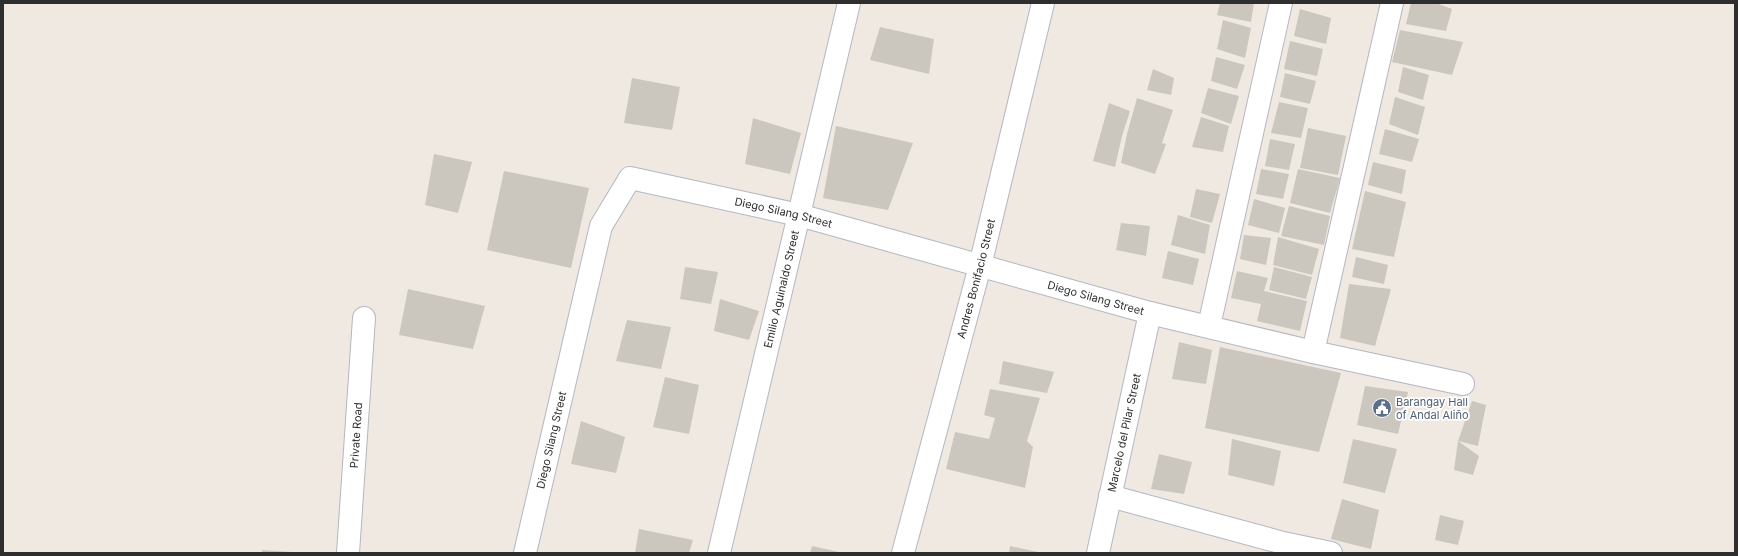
<svg xmlns="http://www.w3.org/2000/svg" width="1738" height="556" viewBox="0 0 1738 556" font-family="Inter,sans-serif">
  <rect width="100%" height="100%" fill="#efe9e1"/>
  <!-- building -->
  <g fill="#cbc7bf">
    <polygon points="1220,3 1254,3 1251,22 1217,15"/>
    <polygon points="1411,3 1436,3 1452,9 1446,31 1406,24"/>
    <polygon points="1300,9 1331,18 1326,44 1294,36"/>
    <polygon points="1223,20 1251,28 1245,58 1217,49"/>
    <polygon points="880,27 934,39 929,74 870,60"/>
    <polygon points="1400,30 1463,42 1452,75 1392,62"/>
    <polygon points="1290,41 1323,49 1317,76 1284,69"/>
    <polygon points="1216,57 1245,65 1237,89 1211,81"/>
    <polygon points="1403,67 1429,75 1423,100 1398,92"/>
    <polygon points="1153,69 1174,78 1171,95 1147,90"/>
    <polygon points="1285,73 1316,81 1310,104 1280,97"/>
    <polygon points="632,78 680,87 672,130 624,123"/>
    <polygon points="1208,88 1239,96 1231,124 1201,113"/>
    <polygon points="1395,97 1425,107 1418,135 1389,124"/>
    <polygon points="1137,98 1173,110 1162,143 1166,144 1155,174 1121,163 1127,134"/>
    <polygon points="1279,102 1308,108 1301,138 1271,133"/>
    <polygon points="1109,103 1130,111 1122,136 1115,167 1093,161"/>
    <polygon points="1201,117 1229,126 1223,152 1192,147"/>
    <polygon points="753,118 801,133 790,174 745,164"/>
    <polygon points="836,126 913,143 888,210 823,198"/>
    <polygon points="1308,128 1346,136 1338,175 1300,168"/>
    <polygon points="1385,129 1419,139 1412,162 1379,154"/>
    <polygon points="1270,139 1295,144 1289,170 1265,166"/>
    <polygon points="434,154 472,162 458,213 425,205"/>
    <polygon points="1373,162 1406,170 1402,194 1368,185"/>
    <polygon points="1261,169 1289,174 1283,199 1256,194"/>
    <polygon points="1298,169 1340,178 1330,213 1290,203"/>
    <polygon points="504,171 589,188 571,268 487,250"/>
    <polygon points="1196,189 1220,194 1212,223 1190,217"/>
    <polygon points="1365,191 1406,202 1394,257 1352,249"/>
    <polygon points="1254,199 1285,208 1279,233 1248,225"/>
    <polygon points="1289,206 1330,216 1324,245 1281,236"/>
    <polygon points="1178,215 1210,225 1205,254 1171,245"/>
    <polygon points="1121,223 1150,226 1146,256 1116,250"/>
    <polygon points="1244,235 1271,238 1266,265 1240,259"/>
    <polygon points="1278,237 1319,249 1312,275 1273,265"/>
    <polygon points="1168,251 1199,259 1193,285 1162,278"/>
    <polygon points="1356,257 1388,265 1384,284 1352,277"/>
    <polygon points="685,267 718,272 711,304 680,299"/>
    <polygon points="1274,267 1312,277 1306,299 1269,290"/>
    <polygon points="1237,271 1268,278 1264,291 1307,301 1300,331 1257,321 1261,304 1231,298"/>
    <polygon points="1349,284 1391,289 1375,346 1340,338"/>
    <polygon points="408,289 485,306 473,349 399,335"/>
    <polygon points="720,299 759,311 749,340 714,331"/>
    <polygon points="627,320 671,327 661,369 616,361"/>
    <polygon points="1179,342 1212,350 1206,384 1172,379"/>
    <polygon points="1220,347 1341,373 1319,452 1205,428"/>
    <polygon points="1003,361 1054,372 1047,393 999,384"/>
    <polygon points="665,377 699,385 689,434 653,427"/>
    <polygon points="1365,386 1408,392 1398,434 1357,425"/>
    <polygon points="990,389 1040,398 1027,441 1033,447 1025,488 946,469 955,432 989,439 995,418 984,415"/>
    <polygon points="1472,401 1486,405 1478,446 1458,441 1479,456 1473,475 1454,470 1458,441"/>
    <polygon points="581,421 625,437 616,473 571,464"/>
    <polygon points="1232,439 1281,451 1274,486 1228,475"/>
    <polygon points="1353,439 1397,449 1385,493 1343,483"/>
    <polygon points="1159,454 1192,462 1184,494 1151,489"/>
    <polygon points="1342,499 1379,510 1371,549 1331,539"/>
    <polygon points="1440,515 1464,521 1458,545 1435,540"/>
    <polygon points="639,529 693,540 689,553 635,553"/>
    <polygon points="812,546 839,552 839,553 810,553"/>
    <polygon points="1010,546 1038,552 1038,553 1009,553"/>
    <polygon points="262,550 292,552 292,553 262,553"/>
  </g>
  <g fill="none" stroke-linecap="round" stroke-linejoin="round">
    <!-- street casing -->
    <g stroke="#b4b7c1" stroke-width="24">
      <g id="street">
        <polyline points="1209,326 1281,3"/>
        <polyline points="1313,352 1392,3"/>
        <polyline points="1110,496 1283,543 1331,553"/>
        <path id="s1" d="M348,553l16,-235"/>
        <path id="s2" d="M525,553l76,-327 29,-48 169,37 351,98 163,39 150,32"/>
        <path id="s3" d="M719,553l130,-550"/>
        <path id="s4" d="M903,553l77,-287 63,-263"/>
        <path id="s5" d="M1098,553l52,-240"/>
      </g>
    </g>
    <!-- street -->
    <use href="#street" stroke="#fff" stroke-width="22"/>
  </g>
  <!-- icons -->
  <defs>
    <g id="civic-disc" transform="scale(1)"><circle r="9.5" fill="#5c6f8a" stroke="#fff"/><path d="M-.6-6.5H3V-4.5H.6V-3L4-1V1h2V6H-6V1h2V-1L-.6-3ZM-1.2 2.5V6h2.4V2.5Z" fill="#fff"/></g>
  </defs>
  <g fill-rule="evenodd">
    <use href="#civic-disc" x="1382" y="408"/>
  </g>
  <g text-anchor="middle" dominant-baseline="central" stroke-width="3.5" stroke-linejoin="round" paint-order="stroke">
    <!-- street labels -->
    <g font-size="11" fill="#2e2e2e" stroke="#fff">
      <text stroke="none"><textPath href="#s2" startOffset="549">Diego Silang Street</textPath></text>
      <text stroke="none"><textPath href="#s4" startOffset="284">Andres Bonifacio Street</textPath></text>
      <text stroke="none"><textPath href="#s3" startOffset="271">Emilio Aguinaldo Street</textPath></text>
      <text stroke="none"><textPath href="#s2" startOffset="873">Diego Silang Street</textPath></text>
      <text stroke="none"><textPath href="#s5" startOffset="123">Marcelo del Pilar Street</textPath></text>
      <text stroke="none"><textPath href="#s1" startOffset="118">Private Road</textPath></text>
      <text stroke="none"><textPath href="#s2" startOffset="116">Diego Silang Street</textPath></text>
    </g>
    <!-- service labels -->
    <g font-size="11" fill="#4e5e75" stroke="#fff" text-anchor="start">
      <text x="1396" y="402">Barangay Hall<tspan x="1396" dy="13">of Andal Aliño</tspan></text>
    </g>
  </g>
  <!-- border -->
  <rect width="1738" height="556" fill="none" stroke="#2e2e2e" stroke-width="8"/>
</svg>
